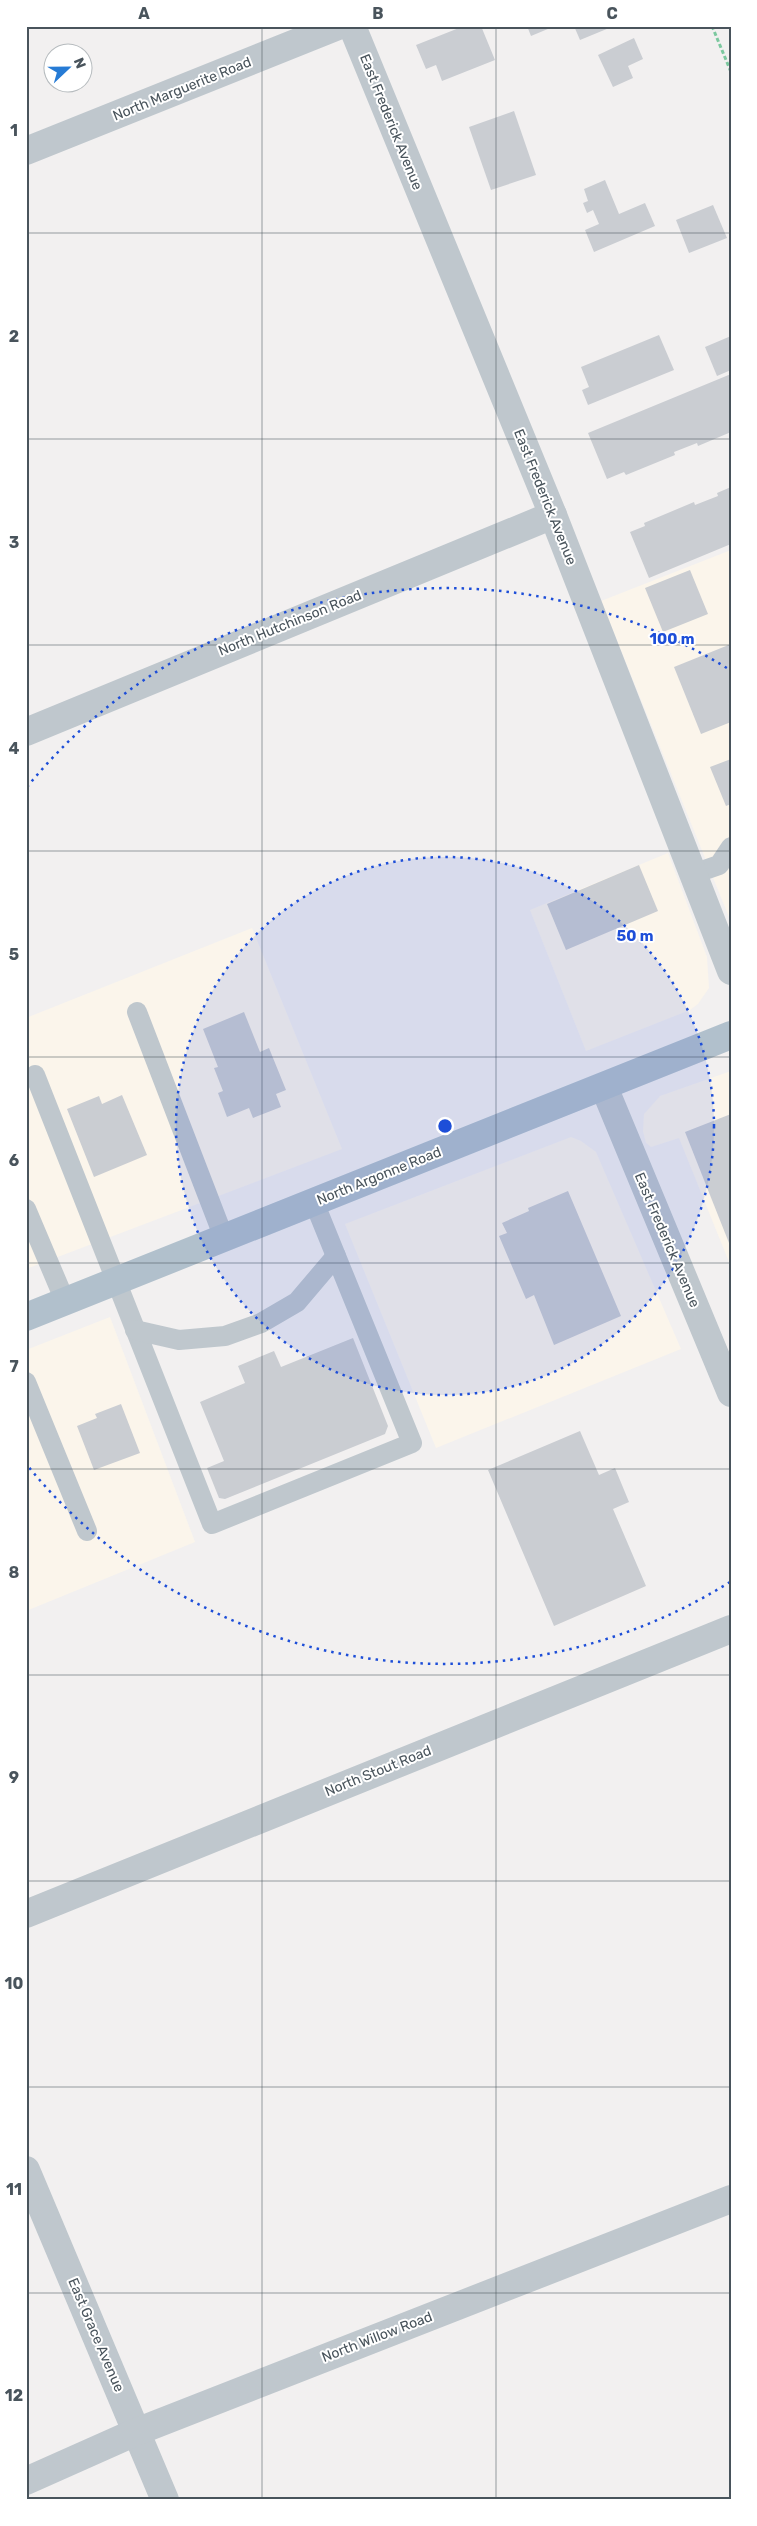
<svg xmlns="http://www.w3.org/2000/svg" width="757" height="2526" viewBox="0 0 757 2526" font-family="Rubik,sans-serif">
  <rect width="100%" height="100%" fill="#f2f0f0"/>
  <!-- commercial -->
  <g fill="#fbf5eb">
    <polygon points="731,550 731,922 601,601"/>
    <polygon points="668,853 707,957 709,988 698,1004 690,1010 586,1051 530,910"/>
    <polygon points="252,928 342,1149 26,1269 26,1018"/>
    <polygon points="731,1071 731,1267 679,1138 651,1147 646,1143 643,1131 644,1114 660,1096"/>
    <polygon points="571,1137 581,1141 596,1152 681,1349 436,1448 345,1224"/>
    <polygon points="110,1317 195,1542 26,1611 26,1350"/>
  </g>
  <!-- building -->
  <g fill="#cacdd2">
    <polygon points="464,26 481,26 495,60 442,81 436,65 426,69 416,45"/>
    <polygon points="527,26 555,26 531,36"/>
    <polygon points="574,26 614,26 580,40"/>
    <polygon points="634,38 643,59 628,66 633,78 613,87 598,55"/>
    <polygon points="514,111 536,175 491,190 469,127"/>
    <polygon points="605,180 619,214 645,203 655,226 594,252 585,230 599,224 593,210 587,213 583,203 588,201 584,189"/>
    <polygon points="713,205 727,238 689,253 676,220"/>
    <polygon points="659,335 674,370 588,405 582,390 589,387 581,367"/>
    <polygon points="731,336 731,370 717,376 705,347"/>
    <polygon points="731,374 731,432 698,446 697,443 674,452 675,455 626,475 624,472 607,479 588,433"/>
    <polygon points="731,487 731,544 649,578 630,532 645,526 644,523 694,502 695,505 718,496 717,493"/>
    <polygon points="690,570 708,614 663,632 645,588"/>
    <polygon points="731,644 731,722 701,734 674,667"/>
    <polygon points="731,759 731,804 726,806 710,767"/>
    <polygon points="639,865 658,911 566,950 547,904"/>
    <polygon points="244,1012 260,1052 269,1048 286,1090 276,1094 281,1107 253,1118 249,1108 227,1117 218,1093 223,1091 214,1068 218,1067 203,1029"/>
    <polygon points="122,1095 147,1155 94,1177 67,1109 99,1096 102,1104"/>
    <polygon points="731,1114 731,1248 685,1132"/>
    <polygon points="568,1191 621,1316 554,1345 534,1295 526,1299 499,1236 507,1233 502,1223 529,1211 528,1208"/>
    <polygon points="353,1338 388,1426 385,1434 225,1499 219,1498 207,1468 224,1461 200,1402 245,1383 238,1366 274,1351 281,1367"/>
    <polygon points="121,1404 140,1453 94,1470 77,1426 97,1418 95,1414"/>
    <polygon points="580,1431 599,1475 615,1468 629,1502 613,1509 646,1586 554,1626 488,1470"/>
  </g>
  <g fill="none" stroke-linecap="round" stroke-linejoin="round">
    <!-- path -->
    <polyline stroke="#7cc89f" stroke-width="3" stroke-dasharray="4 2.5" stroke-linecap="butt" points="712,26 731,72"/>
    <!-- lane -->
    <g stroke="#bfc7cd" stroke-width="20">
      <polyline points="693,874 719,865 731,847"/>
      <polyline points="137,1012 224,1238"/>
      <polyline points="35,1075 212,1524 412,1443 314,1202"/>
      <polyline points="26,1209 65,1301"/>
      <polyline points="135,1330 179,1340 225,1336 261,1323 297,1302 336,1256"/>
      <polyline points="26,1382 87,1531"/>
    </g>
    <!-- street -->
    <g stroke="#bfc7cd" stroke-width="28">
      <polyline points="352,26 553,515 731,971"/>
      <polyline points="26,151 338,26"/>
      <polyline points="26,732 553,515"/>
      <polyline points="604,1087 731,1393"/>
      <polyline points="26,1914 731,1629"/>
      <polyline points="26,2170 165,2500"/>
      <polyline points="26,2481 136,2432 731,2199"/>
    </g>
    <!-- primary -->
    <polyline stroke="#b1c0cc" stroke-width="28" points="26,1317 731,1035"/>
  </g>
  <!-- grid -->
  <path fill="none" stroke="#49545c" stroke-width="1" stroke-opacity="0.55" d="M262,26v2474M496,26v2474M26,233h705M26,439h705M26,645h705M26,851h705M26,1057h705M26,1263h705M26,1469h705M26,1675h705M26,1881h705M26,2087h705M26,2293h705"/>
  <!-- distance rings -->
  <circle cx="445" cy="1126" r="269" fill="#1d4ed8" fill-opacity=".12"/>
  <g fill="none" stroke="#1d4ed8" stroke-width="2.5" stroke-dasharray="2.5 5">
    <circle cx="445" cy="1126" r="269"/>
    <path d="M730 1582A538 538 0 0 1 27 1465M27 787A538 538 0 0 1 730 670"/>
  </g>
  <g text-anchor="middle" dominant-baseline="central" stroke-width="4" stroke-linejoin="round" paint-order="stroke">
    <!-- street labels -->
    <g font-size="14" fill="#49545c" stroke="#fff">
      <text transform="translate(182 89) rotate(-22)">North Marguerite Road</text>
      <text transform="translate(391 122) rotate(68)">East Frederick Avenue</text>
      <text transform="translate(545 497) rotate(68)">East Frederick Avenue</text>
      <text transform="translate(290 623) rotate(-22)">North Hutchinson Road</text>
      <text transform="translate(379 1176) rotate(-22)">North Argonne Road</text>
      <text transform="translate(667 1240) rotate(67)">East Frederick Avenue</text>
      <text transform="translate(378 1771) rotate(-22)">North Stout Road</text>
      <text transform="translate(96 2335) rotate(67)">East Grace Avenue</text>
      <text transform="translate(377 2337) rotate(-21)">North Willow Road</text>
    </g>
  </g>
  <circle cx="445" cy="1126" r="8" fill="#1d4ed8" stroke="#fff" stroke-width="2.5"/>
  <g font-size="15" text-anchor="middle" font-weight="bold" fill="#1d4ed8" stroke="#fff" stroke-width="4" stroke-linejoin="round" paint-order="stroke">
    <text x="672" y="644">100 m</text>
    <text x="635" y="941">50 m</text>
  </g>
  <!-- border -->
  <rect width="757" height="2526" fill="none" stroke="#ffffff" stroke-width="55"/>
  <!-- north arrow -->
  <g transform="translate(68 68) rotate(68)"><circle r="24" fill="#ffffff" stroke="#b6bbbe"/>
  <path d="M0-4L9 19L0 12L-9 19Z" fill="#267bd5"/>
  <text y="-8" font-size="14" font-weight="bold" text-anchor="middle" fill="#49545c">N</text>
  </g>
  <rect x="28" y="28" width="702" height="2470" fill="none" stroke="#49545c" stroke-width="2"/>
  <g font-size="16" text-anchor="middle" font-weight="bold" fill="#49545c">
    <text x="144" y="19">A</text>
    <text x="378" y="19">B</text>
    <text x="612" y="19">C</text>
    <text x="14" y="136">1</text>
    <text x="14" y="342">2</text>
    <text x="14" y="548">3</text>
    <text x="14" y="754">4</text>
    <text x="14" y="960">5</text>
    <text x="14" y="1166">6</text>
    <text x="14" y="1372">7</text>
    <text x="14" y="1578">8</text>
    <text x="14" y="1783">9</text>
    <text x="14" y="1989">10</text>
    <text x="14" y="2195">11</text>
    <text x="14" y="2401">12</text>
  </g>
</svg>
